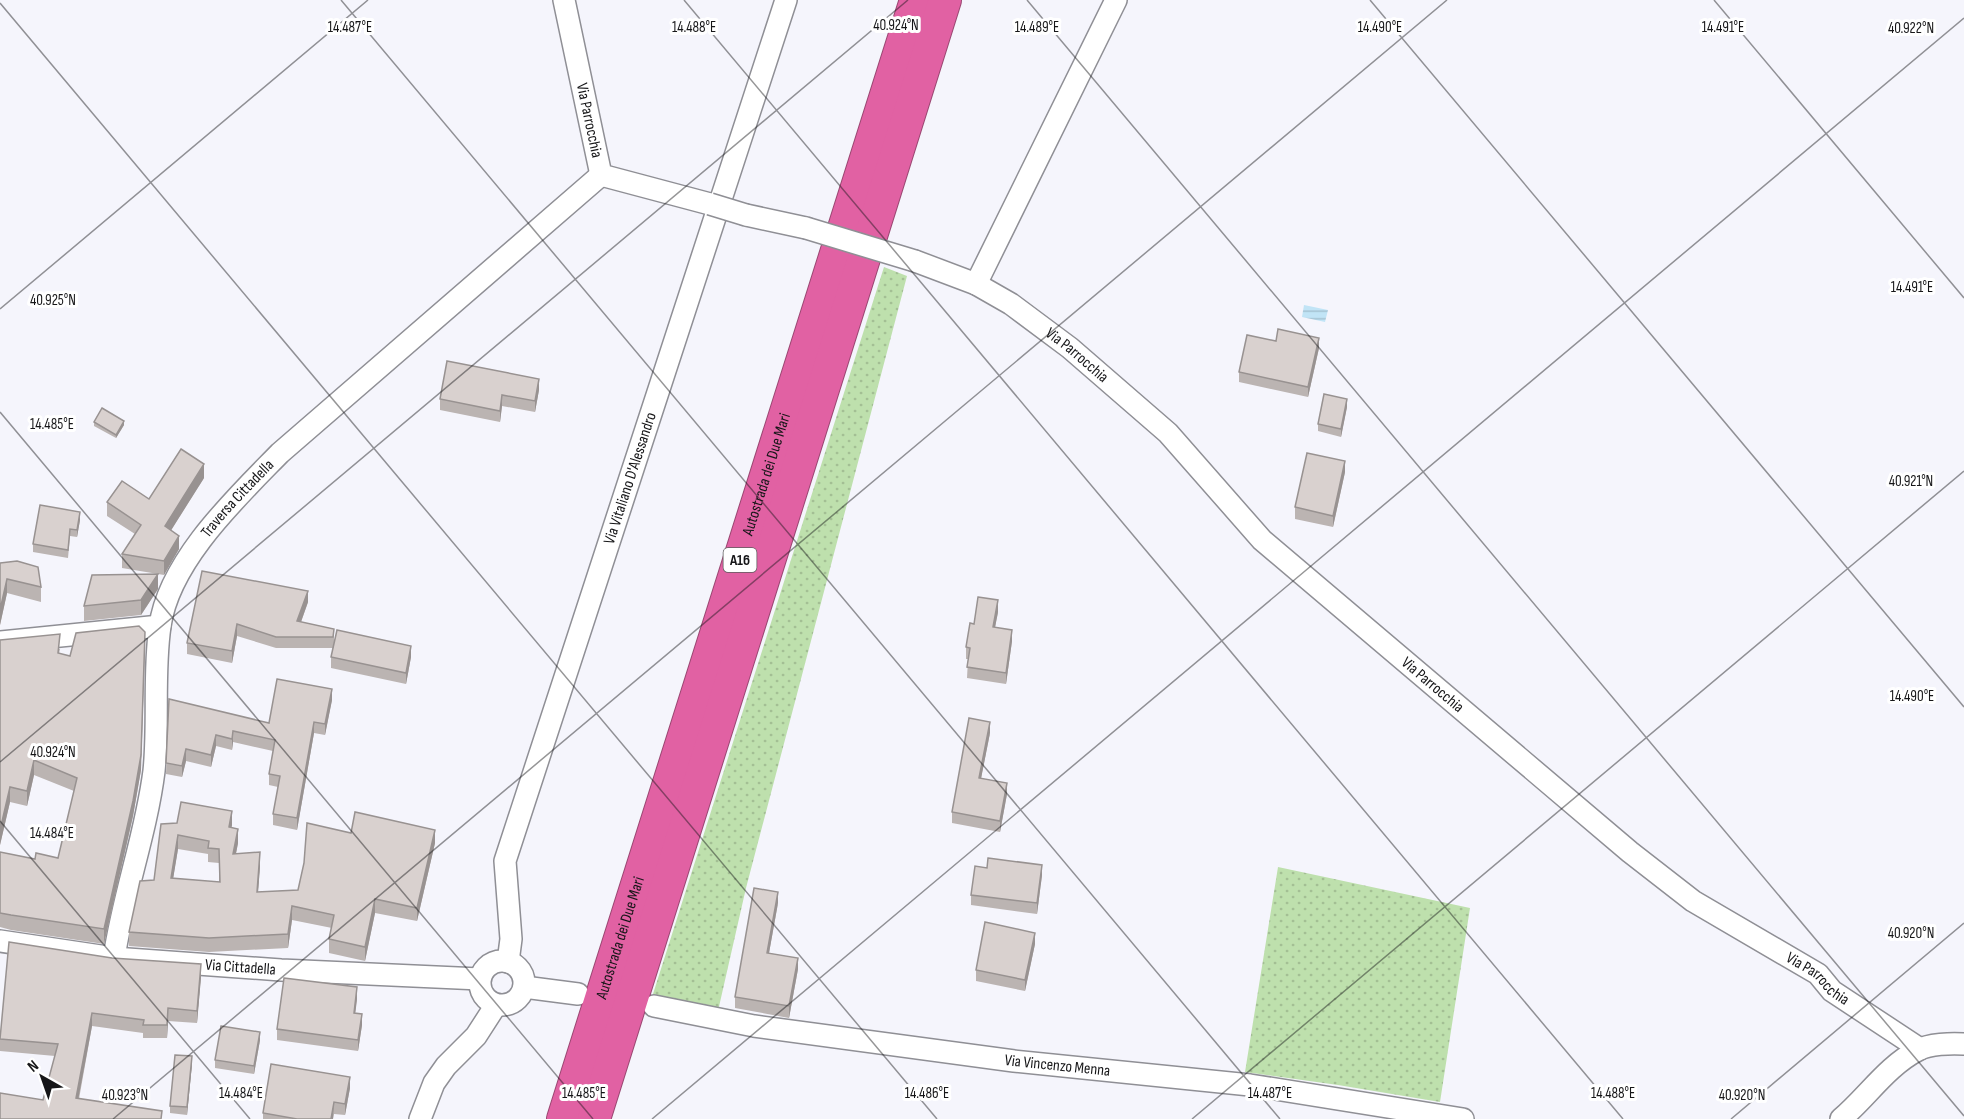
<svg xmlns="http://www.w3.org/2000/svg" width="1964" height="1119" viewBox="0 0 1964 1119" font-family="'Sofia Sans Condensed',sans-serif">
  <defs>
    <pattern id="grass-dots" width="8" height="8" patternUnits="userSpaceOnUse" patternTransform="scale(1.5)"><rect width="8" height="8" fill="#bee0ad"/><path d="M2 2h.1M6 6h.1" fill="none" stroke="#a3bf94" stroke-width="1.8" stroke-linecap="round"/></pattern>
    <pattern id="water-rules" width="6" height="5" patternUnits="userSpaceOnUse" patternTransform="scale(1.5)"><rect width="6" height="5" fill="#c1e4f6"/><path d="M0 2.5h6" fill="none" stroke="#a5c3d2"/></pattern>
  </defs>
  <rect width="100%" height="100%" fill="#f5f5fc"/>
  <!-- grass -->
  <g fill="url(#grass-dots)">
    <polygon points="884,267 907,276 746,888 718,1011 653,994"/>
    <polygon points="1278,867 1470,908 1440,1102 1338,1085 1245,1072"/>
  </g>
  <!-- water -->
  <polygon fill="url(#water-rules)" points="1304,305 1328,310 1325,322 1302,317"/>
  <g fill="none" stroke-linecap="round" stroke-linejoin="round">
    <!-- minor casing -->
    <g stroke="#8f8f95" stroke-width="24">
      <g id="minor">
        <path id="s1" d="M564,0l37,175 109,29"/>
        <polyline points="746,215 806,228"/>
        <path id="s2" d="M915,261l61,23 35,20 59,44 98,85 94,107 368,312 63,49 125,73 14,17 88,58"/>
        <polyline points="976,284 1116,0"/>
        <polyline points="0,642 160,626"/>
        <path id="s3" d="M0,941l114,17 167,12 199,9"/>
        <path id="s4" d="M114,958c9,-63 32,-123 40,-187 5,-48 -1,-97 6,-145 9,-65 76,-128 120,-173l321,-278"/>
        <circle cx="502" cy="983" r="22"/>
        <path id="s5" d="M508,962l3,-23 -6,-78 281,-861"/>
        <polyline points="524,987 578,994"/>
        <path id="s6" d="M654,1006l100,20 260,35 236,24 213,34"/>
        <polyline points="420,1119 434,1083 446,1066 476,1036 496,1005"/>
        <path d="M1841,1119c26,-22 46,-53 77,-69 11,-6 33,-7 46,-6"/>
      </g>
    </g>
    <!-- highway casing -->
    <g stroke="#9a4772" stroke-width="34">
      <g id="highway">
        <path id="s7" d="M563,1119l353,-1119"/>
        <polyline points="594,1119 945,0"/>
      </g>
    </g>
    <!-- minor -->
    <use href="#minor" stroke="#fff" stroke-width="21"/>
    <!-- highway -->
    <use href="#highway" stroke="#e161a3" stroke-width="32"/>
    <!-- minor-bridge casing -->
    <g stroke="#8f8f95" stroke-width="24" stroke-linecap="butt">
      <g id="minor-bridge">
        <polyline points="710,204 746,215"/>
        <polyline points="806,228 915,261"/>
      </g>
    </g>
    <!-- minor-bridge -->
    <use href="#minor-bridge" stroke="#fff" stroke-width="21"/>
  </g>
  <!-- wall -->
  <g fill="#bbb4b2" fill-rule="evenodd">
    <polygon points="1276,341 1319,348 1308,397 1239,382 1239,372"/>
    <polygon points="539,390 535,412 502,406 500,422 440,410 440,399"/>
    <polygon points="1347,407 1341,437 1318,431 1318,424"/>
    <polygon points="94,422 124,425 116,438 94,426"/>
    <polygon points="1345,472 1333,527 1295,519 1295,507"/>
    <polygon points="204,478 171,530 179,549 164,575 122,568 122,554 135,534 107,516 107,502 149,499"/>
    <polygon points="80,520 77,537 70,536 68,558 33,552 33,544"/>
    <polygon points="0,563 41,587 41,602 7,593 0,625"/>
    <polygon points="202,571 308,602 301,622 334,629 334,642 411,657 406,684 331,668 331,657 333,648 276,648 237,636 232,663 187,654 187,643"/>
    <polygon points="158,589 141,615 84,621 84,606"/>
    <polygon points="998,612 995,627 1012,641 1006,684 967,678 968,659 966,659 966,647 974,624"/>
    <polygon points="0,640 60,649 59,654 141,770 133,816 104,944 11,930 0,927 0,852 35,859 58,858 74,791 34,775 27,806 10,802 0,845"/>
    <polygon points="169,699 269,723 332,700 325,735 314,733 297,830 273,825 273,814 278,787 269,785 269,774 273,751 233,742 232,750 216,746 211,767 186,761 182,777 166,774"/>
    <polygon points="990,733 981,778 1007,794 1000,832 952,823 952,812"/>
    <path d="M177,823l55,2 -1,2 7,16 -2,11 24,12 -2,26 40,-2 53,-57 84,10 -18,78 -42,-8 -10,48 -36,-8v-14l3,-11 -40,-8 -4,28 -79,4 -80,-6v-14l25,-52zM178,849l30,5v8l11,1v19l-46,-4z"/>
    <polygon points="1042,875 1037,914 971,905 971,895"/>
    <polygon points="778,903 769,953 798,969 789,1018 735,1008 735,997"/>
    <polygon points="1035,944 1025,991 976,981 976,970"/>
    <polygon points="201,977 197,1023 168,1021 167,1038 143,1038 143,1033 92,1026 79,1099 162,1119 43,1100 55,1056 0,1051 0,1039"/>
    <polygon points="357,999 355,1013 362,1025 358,1051 277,1040 277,1029"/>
    <polygon points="260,1040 254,1074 215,1068 215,1060"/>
    <polygon points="192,1064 187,1115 170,1113 170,1106"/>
    <polygon points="350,1088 345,1115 334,1114 333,1119 263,1119 263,1113"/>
  </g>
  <!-- shaded-wall -->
  <g fill="#989291">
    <polygon points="1319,338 1319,348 1308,397 1308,387"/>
    <polygon points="539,379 539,390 535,412 535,401"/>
    <polygon points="502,395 502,406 500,422 500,411"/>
    <polygon points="1347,399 1347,407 1341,437 1341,429"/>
    <polygon points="124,421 124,425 116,438 116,435"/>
    <polygon points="1345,461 1345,472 1333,527 1333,516"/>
    <polygon points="204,464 204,478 165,540 165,526"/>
    <polygon points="80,512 80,520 77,537 77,530"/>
    <polygon points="179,536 179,549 164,575 164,561"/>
    <polygon points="158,574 158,589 141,615 141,600"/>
    <polygon points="7,579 7,593 0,625 0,610"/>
    <polygon points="308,591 308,602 297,633 297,621"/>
    <polygon points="998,600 998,612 993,638 993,627"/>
    <polygon points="237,624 237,636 232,663 232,651"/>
    <polygon points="1012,630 1012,641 1006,684 1006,673"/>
    <polygon points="411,646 411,657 406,684 406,673"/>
    <polygon points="145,647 141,770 133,816 104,944 104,929"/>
    <polygon points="332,689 332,700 325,735 325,724"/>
    <polygon points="314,722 314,733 297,830 297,818"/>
    <polygon points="990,722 990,733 979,789 979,778"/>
    <polygon points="233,731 233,742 232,750 232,739"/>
    <polygon points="216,735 216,746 211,767 211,755"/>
    <polygon points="186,749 186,761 182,777 182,766"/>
    <polygon points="34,760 34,775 27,806 27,791"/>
    <polygon points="1007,783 1007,794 1000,832 1000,821"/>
    <polygon points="10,787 10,802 0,845 0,830"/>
    <polygon points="232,811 232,825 229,841 229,827"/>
    <polygon points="238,829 238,843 233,868 233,854"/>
    <polygon points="435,830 435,843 417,921 417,908"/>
    <polygon points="178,835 178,849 171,892 171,878"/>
    <polygon points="260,852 260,866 257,906 257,892"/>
    <polygon points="1042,865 1042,875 1037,914 1037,903"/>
    <polygon points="778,892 778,903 767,964 767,953"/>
    <polygon points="375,899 375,913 365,961 365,947"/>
    <polygon points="292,906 292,920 288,948 288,934"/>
    <polygon points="1035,933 1035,944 1025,991 1025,980"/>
    <polygon points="798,958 798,969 789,1018 789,1006"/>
    <polygon points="201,964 201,977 197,1023 197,1011"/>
    <polygon points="357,987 357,999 354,1024 354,1013"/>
    <polygon points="168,1008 168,1021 167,1038 167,1025"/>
    <polygon points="92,1013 92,1026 76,1111 76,1098"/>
    <polygon points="362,1014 362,1025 358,1051 358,1040"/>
    <polygon points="260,1032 260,1040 254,1074 254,1066"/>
    <polygon points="192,1056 192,1064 187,1115 187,1107"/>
    <polygon points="350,1077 350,1088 345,1115 345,1104"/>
    <polygon points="334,1102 333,1119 331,1119"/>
  </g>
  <!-- building -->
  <g fill="#d9d1cf" stroke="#989291" stroke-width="1.5" fill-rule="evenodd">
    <polygon points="1278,329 1319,338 1308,387 1239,372 1247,335 1276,341"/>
    <polygon points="447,361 539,379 535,401 502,395 500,411 440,399"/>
    <polygon points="1324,394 1347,399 1341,429 1318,424"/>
    <polygon points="102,408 124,421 116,435 94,422"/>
    <polygon points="181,449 204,464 165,526 179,536 164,561 122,554 141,525 107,502 122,481 149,499"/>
    <polygon points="1307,453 1345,461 1333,516 1295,507"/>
    <polygon points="40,505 80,512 77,530 70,529 68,550 33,544"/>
    <polygon points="17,561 38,567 41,587 7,579 0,610 0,563"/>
    <polygon points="202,571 308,591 297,621 334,629 333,637 276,637 237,624 232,651 187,643"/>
    <polygon points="158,574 141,600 84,606 92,575"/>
    <polygon points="978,597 998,600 993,627 1012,630 1006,673 967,667 970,648 966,647 970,623 974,624"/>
    <polygon points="139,626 145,632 141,755 133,801 104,929 11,915 0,913 0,852 35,859 36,853 58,858 77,778 34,760 27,791 10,787 0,830 0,640 60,634 58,653 70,656 76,633"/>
    <polygon points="337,630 411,646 406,673 331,657"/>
    <polygon points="277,679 332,689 325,724 314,722 297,818 273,814 280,776 269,774 275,740 233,731 232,739 216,735 211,755 186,749 182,766 166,763 169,699 269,723"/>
    <polygon points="969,718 990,722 979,778 1007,783 1000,821 952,812"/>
    <path d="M181,802l51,9 -3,16 9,2 -5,25 27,-2 -3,40 41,-2 6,-27 3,-40 44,10 4,-21 80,18 -18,78 -42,-9 -10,48 -36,-8 5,-24 -42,-9 -4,28 -79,4 -80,-6 11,-51 14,-1 7,-56 16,-1zM178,835l31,6 -1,7 11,1 1,33 -49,-4z"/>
    <polygon points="988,858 1042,865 1037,903 971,895 975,866 987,868"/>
    <polygon points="754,888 778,892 767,953 798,958 789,1006 735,997"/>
    <polygon points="985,922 1035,933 1025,980 976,970"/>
    <polygon points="9,942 112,958 201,964 197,1011 168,1008 167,1025 143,1025 144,1020 92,1013 76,1098 162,1111 161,1119 0,1119 0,1093 43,1100 58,1044 0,1039"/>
    <polygon points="284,978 357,987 354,1013 362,1014 358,1040 277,1029"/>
    <polygon points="221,1026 260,1032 254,1066 215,1060"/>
    <polygon points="175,1055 192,1056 187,1107 170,1106"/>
    <polygon points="271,1064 350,1077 345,1104 334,1102 331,1119 297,1119 263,1113"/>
  </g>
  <!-- ticks -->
  <path fill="none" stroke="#161618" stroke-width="1.5" stroke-opacity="0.45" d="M341,0l939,1119M684,0l939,1119M1027,0l937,1116M1370,0l594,707M1714,0l250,298M0,3l937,1116M0,309l368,-309M0,412l593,707M0,762l908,-762M0,821l250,298M113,1119l1334,-1119M652,1119l1312,-1101M1192,1119l772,-648M1731,1119l233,-196"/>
  <g text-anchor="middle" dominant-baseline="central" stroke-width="6" stroke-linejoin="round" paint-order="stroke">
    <!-- shield labels -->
    <rect fill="#fff" stroke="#5c5c5d" stroke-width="1.5" x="723.5" y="548" width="33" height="24" rx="4.5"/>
    <g font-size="15" font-weight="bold" fill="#161618">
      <text x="740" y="560">A16</text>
    </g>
    <!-- street labels -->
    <g font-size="16" fill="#161618" stroke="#fff">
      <text stroke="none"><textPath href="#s1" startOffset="123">Via Parrocchia</textPath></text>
      <text stroke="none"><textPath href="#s2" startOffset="189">Via Parrocchia</textPath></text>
      <text stroke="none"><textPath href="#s7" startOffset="676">Autostrada dei Due Mari</textPath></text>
      <text stroke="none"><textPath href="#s5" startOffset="504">Via Vitaliano D'Alessandro</textPath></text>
      <text stroke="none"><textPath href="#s4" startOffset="488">Traversa Cittadella</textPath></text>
      <text stroke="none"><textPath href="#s2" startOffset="675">Via Parrocchia</textPath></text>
      <text stroke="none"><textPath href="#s7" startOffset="190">Autostrada dei Due Mari</textPath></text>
      <text stroke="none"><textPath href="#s3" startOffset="242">Via Cittadella</textPath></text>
      <text stroke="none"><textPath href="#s2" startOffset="1161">Via Parrocchia</textPath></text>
      <text stroke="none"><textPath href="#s6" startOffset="408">Via Vincenzo Menna</textPath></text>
    </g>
  </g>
  <g font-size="15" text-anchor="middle" fill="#161618" stroke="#fff" stroke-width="6" stroke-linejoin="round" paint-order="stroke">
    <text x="896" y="30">40.924°N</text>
    <text x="350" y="32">14.487°E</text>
    <text x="694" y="32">14.488°E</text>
    <text x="1037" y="32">14.489°E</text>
    <text x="1380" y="32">14.490°E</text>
    <text x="1723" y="32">14.491°E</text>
    <text x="1911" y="33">40.922°N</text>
    <text x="1912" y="292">14.491°E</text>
    <text x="53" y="305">40.925°N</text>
    <text x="52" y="429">14.485°E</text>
    <text x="1911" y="486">40.921°N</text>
    <text x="1912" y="701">14.490°E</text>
    <text x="53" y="757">40.924°N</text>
    <text x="52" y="838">14.484°E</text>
    <text x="1911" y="938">40.920°N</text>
    <text x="241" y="1098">14.484°E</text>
    <text x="584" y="1098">14.485°E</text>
    <text x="927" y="1098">14.486°E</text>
    <text x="1270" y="1098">14.487°E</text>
    <text x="1613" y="1098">14.488°E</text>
    <text x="125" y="1100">40.923°N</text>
    <text x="1742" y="1100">40.920°N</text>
  </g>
  <!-- north arrow -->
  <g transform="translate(42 1077) rotate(320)" stroke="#ffffff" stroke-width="4.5" paint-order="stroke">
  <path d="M0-4.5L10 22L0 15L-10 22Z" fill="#161618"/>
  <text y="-9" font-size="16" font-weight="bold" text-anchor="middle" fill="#161618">N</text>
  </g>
</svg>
